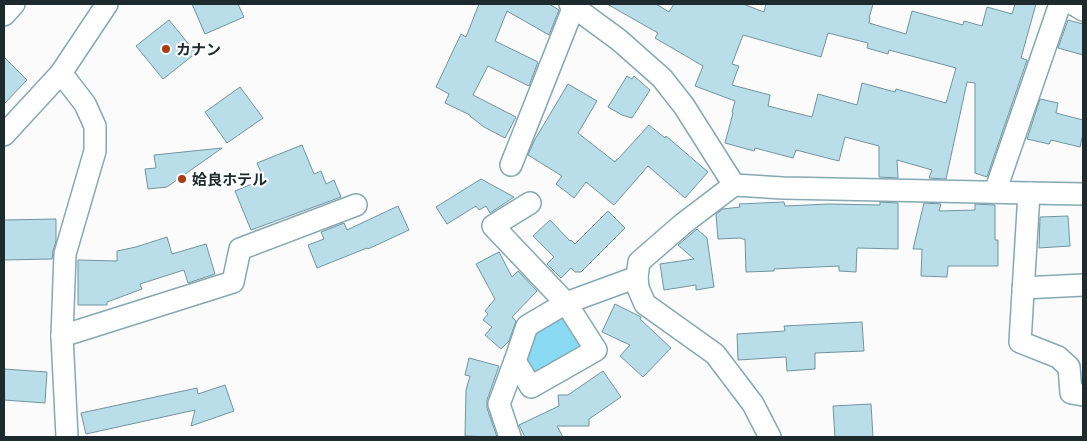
<svg xmlns="http://www.w3.org/2000/svg" width="1087" height="441" viewBox="0 0 1087 441" font-family="'IBM Plex Serif','Noto Sans JP',serif">
  <rect width="100%" height="100%" fill="#fbfbfb"/>
  <!-- green -->
  <polygon fill="#8adaf3" points="565,306 590,349 534,382 521,361 531,326"/>
  <!-- building -->
  <g fill="#b9deea" stroke="#71949f" fill-rule="evenodd">
    <polygon points="192,4 238,4 244,17 205,34"/>
    <polygon points="479,4 549,4 559,10 549,35 507,11 495,41 538,62 529,86 488,66 473,95 516,117 505,138 484,127 470,116 470,115 445,103 449,94 436,87 461,34 466,37"/>
    <path d="M607,4h49l13,8 5,-8h69l21,8 2,-8h107l-4,14h1l-1,5 37,11 6,-23 51,14 1,-4 18,5 5,-19 25,7 3,-10h21l-15,54 6,2 -40,117 -12,-4v-90l-8,-1 -21,97 -17,-1 3,-8 -35,-10 1,18 -19,-1v-31l-34,-9 -6,24 -43,-11 -3,8 -38,-10 -1,3 -29,-8 8,-30 -1,-1 3,-11 -40,-15 8,-20 -48,-28 3,-5zM828,33l40,10 -1,5 21,6 1,-4 67,18 -10,35 -50,-14 -1,3 -33,-9 -5,22 -39,-11 -6,23 -44,-11 2,-11 -38,-10 7,-19 -7,-2 11,-29 78,22z"/>
    <polygon points="169,20 196,53 163,79 136,46"/>
    <polygon points="1068,20 1083,24 1083,55 1058,48"/>
    <polygon points="4,57 27,80 4,104"/>
    <polygon points="627,76 632,79 634,76 650,90 632,118 622,115 608,107"/>
    <polygon points="568,84 597,101 578,133 615,162 617,159 618,159 649,125 665,138 666,136 708,172 685,198 648,166 614,205 586,182 574,198 556,184 562,176 528,155 534,141"/>
    <polygon points="240,87 263,118 227,143 205,112"/>
    <polygon points="1040,99 1058,103 1056,113 1083,120 1083,134 1080,147 1051,140 1049,144 1027,139"/>
    <polygon points="302,145 314,174 321,171 326,184 334,180 341,197 251,230 235,191 264,179 257,163"/>
    <polygon points="222,148 167,187 148,189 145,169 156,168 154,155"/>
    <polygon points="481,179 514,197 490,213 486,206 479,210 476,206 447,224 436,207"/>
    <polygon points="784,202 785,206 829,204 880,205 880,202 898,203 898,249 857,248 856,272 839,271 839,266 774,269 774,271 746,272 745,239 742,239 741,238 718,239 716,214 723,209 740,207 739,204"/>
    <polygon points="924,203 941,204 939,211 975,210 975,204 995,205 995,240 998,240 998,266 948,266 947,277 921,276 922,249 913,249"/>
    <polygon points="398,206 409,230 368,249 367,248 317,268 308,245 324,239 321,232 344,223 347,230"/>
    <polygon points="608,211 625,228 581,272 575,272 571,268 561,278 547,264 554,257 533,236 550,220 570,241 571,240 575,244"/>
    <polygon points="1068,216 1070,246 1039,248 1040,217"/>
    <polygon points="56,219 56,241 53,251 52,259 4,260 4,220"/>
    <polygon points="697,229 707,238 714,287 696,290 696,285 664,290 660,264 694,259 678,245"/>
    <polygon points="167,237 172,254 206,244 215,274 188,283 184,270 140,284 142,289 107,302 107,305 78,305 78,260 117,261 117,251 136,247"/>
    <polygon points="499,252 512,277 518,271 537,291 512,317 516,321 509,341 501,349 485,335 492,327 483,320 488,314 485,311 495,299 476,264"/>
    <polygon points="615,304 641,317 640,319 671,348 643,377 620,356 630,345 602,332"/>
    <polygon points="862,322 864,351 815,353 815,369 787,371 786,357 738,360 737,334 785,331 784,326"/>
    <polygon points="469,358 499,366 487,400 487,408 497,437 465,436 466,390 470,376 465,375"/>
    <polygon points="4,369 47,372 45,403 4,400"/>
    <polygon points="603,371 621,397 589,419 589,426 557,426 563,437 525,437 519,425 559,406 558,395 568,395"/>
    <polygon points="225,385 234,411 191,426 195,410 86,434 81,413 197,388 198,394"/>
    <polygon points="871,404 873,437 835,437 833,406"/>
  </g>
  <g fill="none" stroke-linecap="round" stroke-linejoin="round">
    <!-- minor casing -->
    <g stroke="#85a8b3" stroke-width="24">
      <g id="minor">
        <polyline points="570,4 619,40 662,78 684,106 734,185"/>
        <polyline points="1073,4 1083,10"/>
        <polyline points="4,15 14,4"/>
        <polyline points="61,73 85,104 95,126 95,151 65,254 62,336 67,437"/>
        <polyline points="4,135 61,73 107,4"/>
        <polyline points="511,165 574,6"/>
        <polyline points="995,192 1060,4"/>
        <polyline points="1029,193 1020,342 1058,357 1069,367 1071,393 1083,395"/>
        <polyline points="530,203 493,226 566,303 596,350 531,387 515,361 527,326 566,303 637,277"/>
        <polyline points="1023,288 1083,285"/>
        <polyline points="62,336 233,282 240,249 356,205"/>
        <polyline points="510,437 499,404 515,361"/>
        <polyline points="770,437 753,404 715,354 645,304 638,288 637,277 639,262 684,223 734,185 783,188 1083,194"/>
      </g>
    </g>
    <!-- minor -->
    <use href="#minor" stroke="#fff" stroke-width="21"/>
  </g>
  <!-- markers -->
  <g fill="#a64018" stroke="#fff" stroke-width="2">
    <circle cx="166" cy="49" r="5"/>
    <circle cx="182" cy="179" r="5"/>
  </g>
  <g text-anchor="middle" dominant-baseline="central" stroke-width="4" stroke-linejoin="round" paint-order="stroke">
    <!-- poi labels -->
    <g font-size="15" font-weight="bold" fill="#1d2b2f" stroke="#fff" text-anchor="start">
      <text x="176" y="49">カナン</text>
      <text x="192" y="179">姶良ホテル</text>
    </g>
  </g>
  <!-- border -->
  <rect width="1087" height="441" fill="none" stroke="#1d2b2f" stroke-width="10"/>
</svg>
